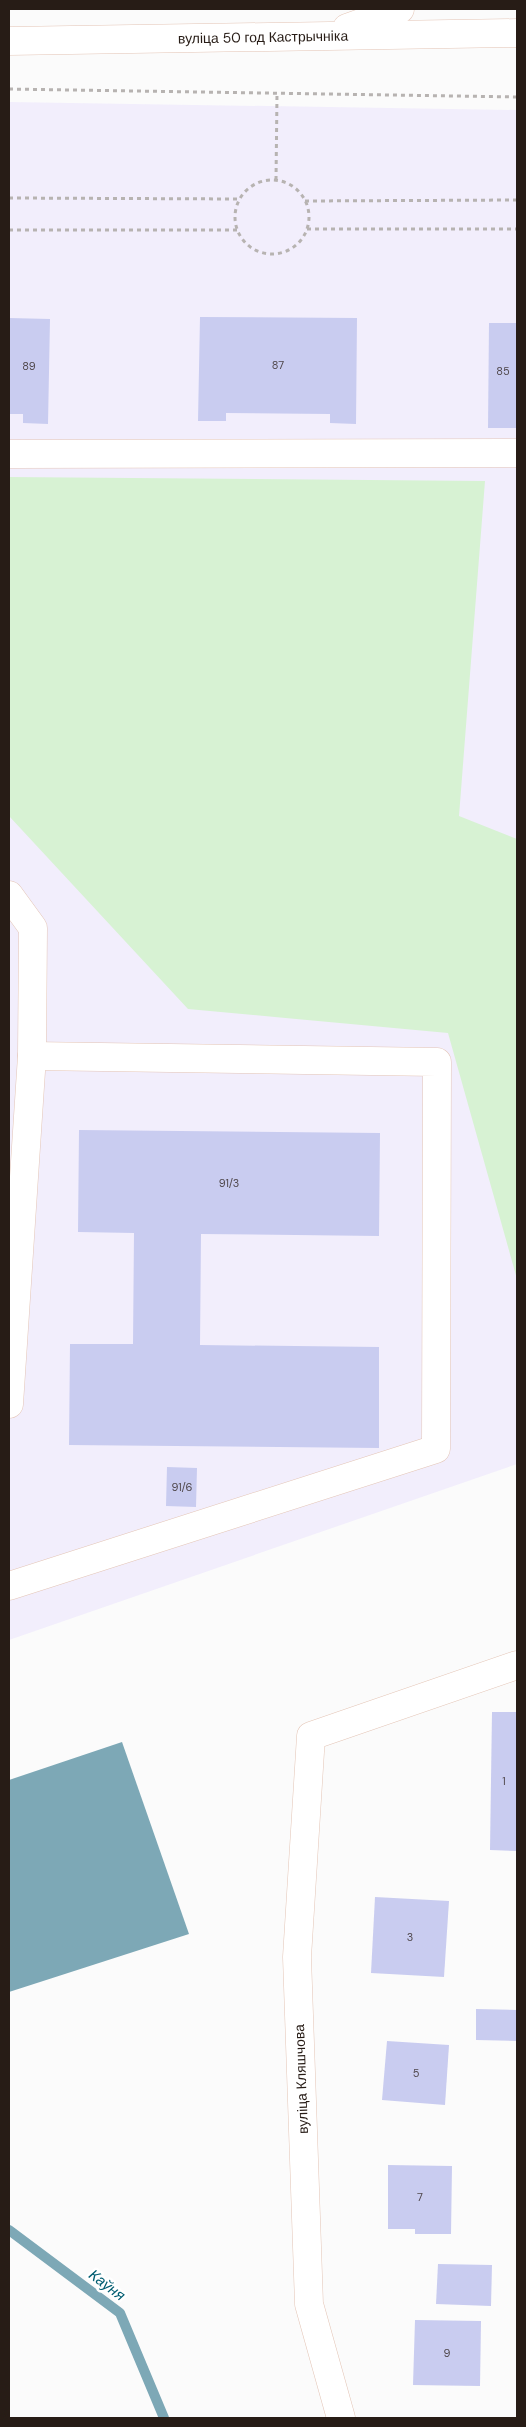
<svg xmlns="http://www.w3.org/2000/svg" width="526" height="2427" viewBox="0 0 526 2427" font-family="'DM Sans',sans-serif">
  <rect width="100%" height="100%" fill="#fbfbfb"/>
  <!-- education -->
  <polygon fill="#f2eefc" points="9,102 517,110 517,1464 9,1640"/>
  <!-- green -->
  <polygon fill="#d7f2d3" points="9,477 485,481 459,816 517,839 517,1279 448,1033 188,1009 9,816"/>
  <!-- water -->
  <polygon fill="#7da8b6" points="122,1742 189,1934 9,1992 9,1780"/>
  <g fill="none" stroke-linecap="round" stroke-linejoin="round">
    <!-- stream -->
    <polyline stroke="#7da8b6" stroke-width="10" points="9,2230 120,2313 164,2418"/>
  </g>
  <!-- building -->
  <g fill="#c9ccf0">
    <polygon points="200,317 357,318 356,424 330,423 330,414 226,413 226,421 198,421"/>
    <polygon points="9,318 50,319 48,424 23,423 23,414 9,414"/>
    <polygon points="489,323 517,323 516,428 488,428"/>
    <polygon points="79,1130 380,1133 379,1236 201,1234 200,1345 379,1347 379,1448 69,1445 70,1344 133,1344 134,1233 78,1232"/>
    <polygon points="167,1467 197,1468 196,1507 166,1506"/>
    <polygon points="492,1712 517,1712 517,1851 490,1850"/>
    <polygon points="375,1897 449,1901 444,1977 371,1973"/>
    <polygon points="476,2009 517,2010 517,2041 476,2040"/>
    <polygon points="387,2041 449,2045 445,2105 382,2100"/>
    <polygon points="388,2165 452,2166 451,2234 415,2234 415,2229 388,2229"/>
    <polygon points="438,2264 492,2265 491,2306 436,2304"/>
    <polygon points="415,2320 481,2321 480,2386 413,2385"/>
  </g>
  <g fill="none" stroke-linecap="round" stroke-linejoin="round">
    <!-- minor casing -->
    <g stroke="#e4c5b6" stroke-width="29">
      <g id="minor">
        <polyline points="9,454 517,453"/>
        <polyline points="9,895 33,928 32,1056 9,1404"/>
        <polyline points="9,1586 436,1449 437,1062 32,1056"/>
        <polyline points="341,2418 309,2304 297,1957 311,1736 517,1665"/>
      </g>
    </g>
    <!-- major casing -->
    <g stroke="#e4c5b6" stroke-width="29">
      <g id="major">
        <polyline points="347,28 400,9"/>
        <polyline points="9,41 517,33"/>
      </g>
    </g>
    <!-- path -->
    <g stroke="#b7b3b1" stroke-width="3" stroke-dasharray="4 4" stroke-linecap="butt">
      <polyline points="9,89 517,97"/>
      <polyline points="276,180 277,94"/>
      <circle cx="272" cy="217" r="37"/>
      <polyline points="9,198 239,199"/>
      <polyline points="305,201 517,200"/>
      <polyline points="307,229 517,229"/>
      <polyline points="9,230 238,230"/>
    </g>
    <!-- minor -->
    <use href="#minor" stroke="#fff" stroke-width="28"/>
    <!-- major -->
    <use href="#major" stroke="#fff" stroke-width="28"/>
  </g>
  <g text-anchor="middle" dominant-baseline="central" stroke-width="5" stroke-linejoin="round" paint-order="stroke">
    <!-- number labels -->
    <g font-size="11" fill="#50484c">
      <text x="278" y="365">87</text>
      <text x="29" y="366">89</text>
      <text x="503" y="371">85</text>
      <text x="229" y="1183">91/3</text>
      <text x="182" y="1487">91/6</text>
      <text x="504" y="1781">1</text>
      <text x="410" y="1937">3</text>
      <text x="416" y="2073">5</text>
      <text x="420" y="2197">7</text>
      <text x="447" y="2353">9</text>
    </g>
    <!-- street labels -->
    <g font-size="14" fill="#271c16" stroke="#fff">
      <text transform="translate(263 37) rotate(-1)">вуліца 50 год Кастрычніка</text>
      <text transform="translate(301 2079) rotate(-92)">вуліца Кляшчова</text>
    </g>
    <!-- water labels -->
    <g font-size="15" font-style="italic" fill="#005d71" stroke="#fff">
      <text transform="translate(107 2285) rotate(37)">Каўня</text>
    </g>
  </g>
  <!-- border -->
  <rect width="526" height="2427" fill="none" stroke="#271c16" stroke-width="20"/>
</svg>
